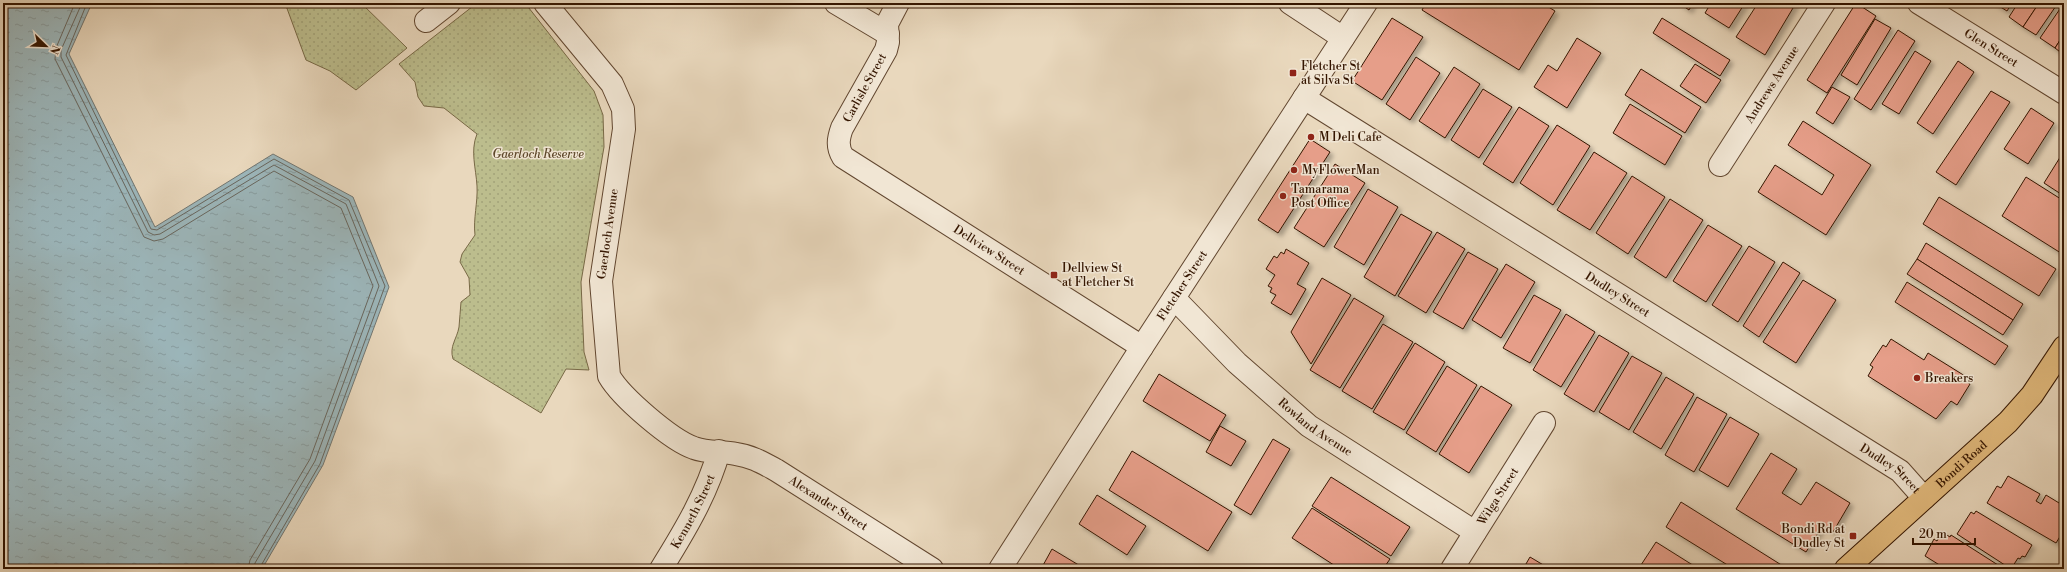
<svg xmlns="http://www.w3.org/2000/svg" width="2067" height="572" viewBox="0 0 2067 572" font-family="'Libre Bodoni',serif">
  <defs>
    <pattern id="grass-dots" width="8" height="8" patternUnits="userSpaceOnUse"><rect width="8" height="8" fill="#bcbd8d"/><path d="M2 2h.1M6 6h.1" fill="none" stroke="#a2a278" stroke-width="1.8" stroke-linecap="round"/></pattern>
    <pattern id="water-ripples" width="26" height="14" patternUnits="userSpaceOnUse"><rect width="26" height="14" fill="#9cb7bc"/><path d="M2 4q2-2 4 0t4 0M15 11q2-2 4 0t4 0" fill="none" stroke="#879ca0"/></pattern>
    <filter id="shadow"><feDropShadow dx="3.5" dy="3.5" stdDeviation="2" flood-color="#0004"/></filter>
  </defs>
  <rect width="100%" height="100%" fill="#e9d8bd"/>
  <filter id="stains"><feTurbulence type="fractalNoise" baseFrequency=".005" numOctaves="4"/><feColorMatrix values="0 0 0 0 .2 0 0 0 0 .09 0 0 0 0 .02 0 0 0 .5 -.17"/></filter>
  <radialGradient id="worn" r=".72"><stop offset=".6" stop-color="#630" stop-opacity="0"/><stop offset="1" stop-color="#630" stop-opacity=".3"/></radialGradient>
  <!-- grass -->
  <g fill="url(#grass-dots)" stroke="#786946">
    <polygon points="285,3 361,3 407,48 356,90 330,71 306,60"/>
    <path d="M477,3h48l69,88 9,24 1,32 -23,135 3,70 5,18 -23,-1 -25,44 -88,-54c-4,-13 4,-20 6,-32 1,-8 1,-17 2,-25l9,-7 -1,-17 -9,-16 2,-8 13,-19c-2,-16 3,-33 2,-49 -1,-18 -7,-35 0,-52l-33,-26 -20,-2 -6,-9 -3,-15 -16,-18z"/>
  </g>
  <!-- water -->
  <polygon fill="url(#water-ripples)" stroke="#727671" points="3,3 92,3 69,54 155,227 273,154 353,197 389,287 323,465 262,569 3,569"/>
  <g fill="none" stroke-linecap="round" stroke-linejoin="round">
    <!-- shore -->
    <g stroke="#68665e" stroke-width="1">
      <polyline points="75,3 56,48 55,59 144,237 154,241 163,239 274,171 341,208 373,286 310,459 250,560 248,569"/>
      <polyline points="82,3 61,50 61,57 148,232 154,235 160,234 274,165 346,204 379,286 315,461 255,563 254,569"/>
      <polyline points="87,3 66,55 151,229 157,230 274,159 349,200 385,286 320,464 259,569"/>
    </g>
  </g>
  <!-- building -->
  <g fill="#e69e89" stroke="#341500" filter="url(#shadow)">
    <polygon points="1426,3 1542,3 1555,11 1519,70 1422,10"/>
    <polygon points="1679,3 1693,3 1689,10"/>
    <polygon points="1711,3 1745,3 1729,28 1705,13"/>
    <polygon points="1758,3 1796,3 1765,55 1736,37"/>
    <polygon points="1856,3 1876,16 1827,93 1807,80"/>
    <polygon points="1994,3 2012,3 2007,11"/>
    <polygon points="2018,3 2039,3 2023,27 2009,17"/>
    <polygon points="2039,3 2058,3 2036,35 2023,27"/>
    <polygon points="2064,3 2064,34 2055,48 2040,38"/>
    <polygon points="1392,18 1423,37 1382,100 1352,81"/>
    <polygon points="1662,18 1730,60 1720,76 1653,33"/>
    <polygon points="1875,19 1891,28 1857,85 1841,75"/>
    <polygon points="1898,30 1915,41 1871,110 1854,99"/>
    <polygon points="2064,34 2064,55 2055,48"/>
    <polygon points="1577,38 1601,53 1567,108 1534,87 1548,65 1557,71"/>
    <polygon points="1915,51 1931,61 1899,114 1882,104"/>
    <polygon points="1416,57 1440,73 1410,120 1386,104"/>
    <polygon points="1958,61 1974,72 1933,134 1917,123"/>
    <polygon points="1695,64 1721,80 1706,103 1680,86"/>
    <polygon points="1454,67 1480,84 1445,138 1419,121"/>
    <polygon points="1641,69 1701,107 1685,133 1625,95"/>
    <polygon points="1832,87 1850,97 1833,124 1816,113"/>
    <polygon points="1483,89 1512,107 1479,158 1451,140"/>
    <polygon points="1991,91 2010,102 1956,185 1936,172"/>
    <polygon points="1630,104 1682,136 1665,165 1613,133"/>
    <polygon points="1519,107 1549,126 1513,183 1483,164"/>
    <polygon points="2031,108 2054,123 2028,164 2004,149"/>
    <polygon points="1803,121 1871,165 1826,235 1758,192 1775,165 1822,195 1834,175 1788,145"/>
    <polygon points="1557,125 1590,146 1553,205 1520,183"/>
    <polygon points="1310,139 1330,152 1278,233 1258,220"/>
    <polygon points="2064,151 2064,196 2044,183"/>
    <polygon points="1594,152 1627,173 1590,230 1557,210"/>
    <polygon points="1335,164 1365,183 1324,247 1294,228"/>
    <polygon points="1632,176 1665,197 1628,254 1596,233"/>
    <polygon points="2026,177 2064,201 2064,255 2002,216"/>
    <polygon points="1368,189 1398,207 1364,265 1334,247"/>
    <polygon points="1939,197 2056,269 2039,296 1923,224"/>
    <polygon points="1670,199 1703,220 1666,278 1634,257"/>
    <polygon points="1401,214 1432,232 1395,296 1364,277"/>
    <polygon points="1708,225 1742,246 1706,302 1673,281"/>
    <polygon points="1437,232 1465,249 1426,313 1398,296"/>
    <polygon points="1926,243 2023,304 2013,320 1917,259"/>
    <polygon points="1749,246 1775,262 1738,322 1712,305"/>
    <polygon points="1286,249 1309,263 1297,284 1306,289 1291,315 1271,303 1276,295 1270,292 1272,288 1268,286 1275,275 1266,269 1274,256 1277,258 1281,252 1284,254"/>
    <polygon points="1468,252 1498,269 1463,329 1433,312"/>
    <polygon points="1917,259 2013,320 2003,335 1907,274"/>
    <polygon points="1783,262 1800,273 1759,337 1743,326"/>
    <polygon points="1506,264 1535,282 1501,338 1472,320"/>
    <polygon points="1322,278 1351,295 1311,364 1291,332"/>
    <polygon points="1803,280 1836,300 1796,363 1763,342"/>
    <polygon points="1907,282 2008,346 1995,365 1895,302"/>
    <polygon points="1534,295 1561,310 1530,363 1503,348"/>
    <polygon points="1354,298 1384,316 1340,388 1310,370"/>
    <polygon points="1566,314 1595,332 1561,387 1533,370"/>
    <polygon points="1383,324 1413,342 1372,409 1342,391"/>
    <polygon points="1599,335 1629,353 1594,412 1564,394"/>
    <polygon points="1891,339 1924,360 1928,353 1965,376 1963,379 1970,384 1957,405 1951,401 1936,419 1868,376 1873,367 1870,365 1883,345 1886,347"/>
    <polygon points="1415,343 1445,362 1404,430 1373,412"/>
    <polygon points="1632,356 1662,373 1629,430 1599,412"/>
    <polygon points="1447,366 1477,385 1436,452 1406,433"/>
    <polygon points="1159,374 1226,415 1210,441 1143,401"/>
    <polygon points="1666,377 1694,394 1661,449 1633,432"/>
    <polygon points="1481,386 1512,405 1469,473 1439,454"/>
    <polygon points="1697,397 1727,414 1694,472 1665,455"/>
    <polygon points="1730,417 1759,434 1728,487 1699,470"/>
    <polygon points="1220,426 1246,441 1231,466 1206,452"/>
    <polygon points="1273,439 1290,449 1251,515 1234,505"/>
    <polygon points="1132,451 1232,512 1208,551 1109,490"/>
    <polygon points="1771,453 1797,469 1782,493 1801,505 1816,482 1850,503 1833,532 1823,525 1806,552 1736,509"/>
    <polygon points="2008,476 2040,494 2036,501 2041,504 2046,495 2064,506 2064,530 2056,543 1987,503 1997,486 2001,488"/>
    <polygon points="1331,477 1410,527 1391,556 1312,506"/>
    <polygon points="1097,495 1146,526 1127,555 1079,524"/>
    <polygon points="1681,502 1783,566 1782,569 1734,569 1666,527"/>
    <polygon points="1312,508 1390,559 1383,569 1340,569 1292,538"/>
    <polygon points="1976,511 2032,545 2025,557 2022,556 2020,559 2018,558 2011,569 1957,534 1971,512 1974,514"/>
    <polygon points="1942,532 1950,537 1951,535 1998,565 1996,569 1946,569 1925,556 1934,539 1937,541"/>
    <polygon points="1656,542 1699,569 1648,569 1641,565"/>
    <polygon points="1052,549 1082,567 1081,569 1041,569"/>
    <polygon points="1530,557 1550,569 1523,569"/>
    <polygon points="1132,565 1139,569 1130,569"/>
  </g>
  <g fill="none" stroke-linecap="round" stroke-linejoin="round">
    <!-- minor casing -->
    <g stroke="#61462f" stroke-width="24">
      <g id="minor">
        <path id="s1" d="M545,3l67,81 11,25 1,20 -23,152 8,95c12,21 62,64 85,72 13,5 29,3 42,6 15,2 27,9 40,16l156,99"/>
        <polyline points="836,3 888,34"/>
        <path id="s2" d="M898,3l-11,21 1,18 -2,8 -44,78c-4,11 -5,19 1,29l299,190"/>
        <polyline points="1290,3 1343,38"/>
        <path id="s3" d="M1919,3l145,90"/>
        <polyline points="426,21 449,3"/>
        <path id="s4" d="M1304,98l596,373 24,27"/>
        <path id="s5" d="M1720,165l104,-162"/>
        <path id="s6" d="M1174,298l63,65 72,63 166,106"/>
        <path id="s7" d="M661,569c23,-37 46,-75 58,-118"/>
        <path id="s8" d="M1000,569l142,-222 224,-344"/>
        <path id="s9" d="M1452,569l92,-146"/>
      </g>
    </g>
    <!-- major casing -->
    <g stroke="#341500" stroke-width="24">
      <g id="major">
        <path id="s10" d="M1846,569l162,-147 24,-27 32,-48"/>
      </g>
    </g>
    <!-- minor -->
    <use href="#minor" stroke="#f1e6d4" stroke-width="22"/>
    <!-- major -->
    <use href="#major" stroke="#e4bc7e" stroke-width="22"/>
  </g>
  <!-- markers -->
  <g fill="#8f2418" stroke="#f1e6d4" stroke-width="1.5">
    <rect x="1289" y="69" width="8" height="8" rx="2"/>
    <circle cx="1311" cy="137" r="4"/>
    <circle cx="1294" cy="170" r="4"/>
    <circle cx="1283" cy="196" r="4"/>
    <rect x="1050" y="271" width="8" height="8" rx="2"/>
    <circle cx="1917" cy="378" r="4"/>
    <rect x="1849" y="532" width="8" height="8" rx="2"/>
  </g>
  <g text-anchor="middle" dominant-baseline="central" stroke-width="3" stroke-linejoin="round" paint-order="stroke">
    <!-- street labels -->
    <g font-size="12" fill="#341500" stroke="#f1e6d4">
      <text stroke="none"><textPath href="#s3" startOffset="85">Glen Street</textPath></text>
      <text stroke="none"><textPath href="#s5" startOffset="96">Andrews Avenue</textPath></text>
      <text transform="translate(865 88) rotate(-61)">Carlisle Street</text>
      <text transform="translate(608 234) rotate(-82)">Gaerloch Avenue</text>
      <text stroke="none"><textPath href="#s2" startOffset="343">Dellview Street</textPath></text>
      <text stroke="none"><textPath href="#s8" startOffset="337">Fletcher Street</textPath></text>
      <text stroke="none"><textPath href="#s4" startOffset="370">Dudley Street</textPath></text>
      <text stroke="none"><textPath href="#s6" startOffset="192">Rowland Avenue</textPath></text>
      <text stroke="none"><textPath href="#s10" startOffset="156">Bondi Road</textPath></text>
      <text stroke="none"><textPath href="#s4" startOffset="694">Dudley Street</textPath></text>
      <text stroke="none"><textPath href="#s9" startOffset="86">Wilga Street</textPath></text>
      <text stroke="none"><textPath href="#s1" startOffset="662">Alexander Street</textPath></text>
      <text stroke="none"><textPath href="#s7" startOffset="66">Kenneth Street</textPath></text>
    </g>
    <!-- poi labels -->
    <g font-size="12" fill="#341500" stroke="#f1e6d4" text-anchor="start">
      <text x="1301" y="66">Fletcher St<tspan x="1301" dy="14">at Silva St</tspan></text>
      <text x="1319" y="137">M Deli Cafe</text>
      <text x="1302" y="170">MyFlowerMan</text>
      <text x="1291" y="189">Tamarama<tspan x="1291" dy="14">Post Office</tspan></text>
      <text x="1062" y="268">Dellview St<tspan x="1062" dy="14">at Fletcher St</tspan></text>
      <text x="1925" y="378">Breakers</text>
      <text x="1845" y="529" text-anchor="end">Bondi Rd at<tspan x="1845" dy="14">Dudley St</tspan></text>
    </g>
    <!-- park labels -->
    <g font-size="12" font-style="italic" fill="#5d472a" stroke="#f1e6d4">
      <text x="538" y="154">Gaerloch Reserve</text>
    </g>
  </g>
  <!-- margin -->
  <rect width="2067" height="572" fill="none" stroke="#e9d8bd" stroke-width="16"/>
  <rect x="4" y="4" width="2059" height="564" fill="none" stroke="#341500" stroke-width="2"/>
  <rect x="8" y="8" width="2051" height="556" fill="none" stroke="#341500"/>
  <!-- north arrow -->
  <g transform="translate(46 46) rotate(113)" stroke="#f1e6d4" stroke-width="3" paint-order="stroke">
  <path d="M0-3L7 15L0 10L-7 15Z" fill="#341500"/>
  <text y="-6" font-size="11" font-weight="bold" text-anchor="middle" fill="#341500">N</text>
  </g>
  <!-- scale -->
  <path d="M1913 538v6h62v-6" fill="none" stroke="#341500" stroke-width="2"/>
  <text x="1919" y="538" font-size="12" fill="#341500" stroke="#f1e6d4" stroke-width="3" paint-order="stroke">20 m</text>
  <rect width="100%" height="100%" filter="url(#stains)"/>
  <rect width="100%" height="100%" fill="url(#worn)"/>
</svg>
